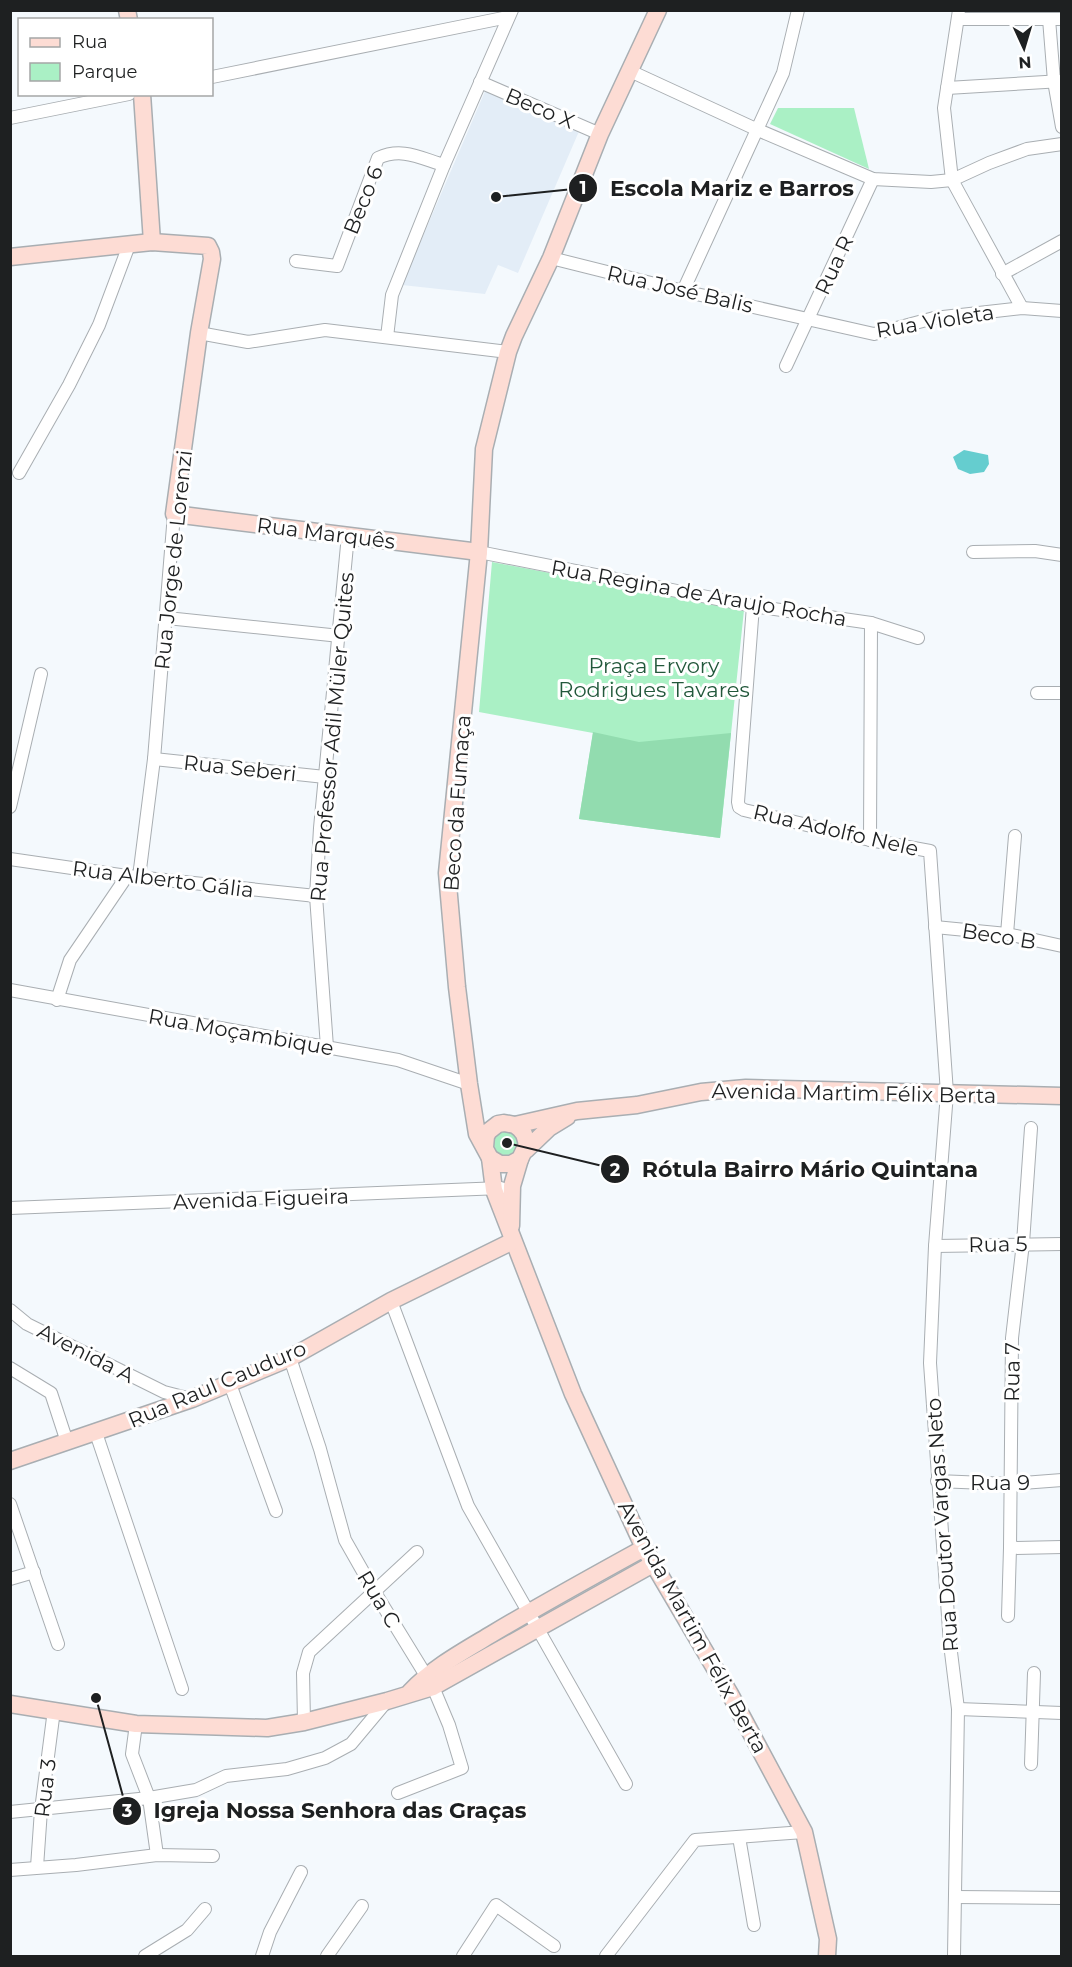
<svg xmlns="http://www.w3.org/2000/svg" width="1072" height="1967" viewBox="0 0 1072 1967" font-family="Montserrat,sans-serif">
  <rect width="100%" height="100%" fill="#f4f9fd"/>
  <!-- built -->
  <polygon fill="#e3edf7" points="486,89 580,129 518,273 498,265 485,294 402,285"/>
  <!-- green -->
  <g fill="#aaf0c5">
    <polygon points="778,108 854,108 869,169 770,124"/>
    <polygon points="492,562 744,610 720,838 579,819 593,733 479,712"/>
    <path d="M507,1128l14,12 -5,13 -9,4c-12,-2 -14,-9 -14,-20z"/>
  </g>
  <!-- forest -->
  <polygon fill="#92dcaf" points="593,732 639,742 731,733 720,838 579,819"/>
  <!-- water -->
  <polygon fill="#65cdcf" points="964,450 988,455 989,464 984,472 970,474 958,469 953,457"/>
  <g fill="none" stroke-linecap="round" stroke-linejoin="round">
    <!-- street casing -->
    <g stroke="#a9aeb2" stroke-width="14">
      <g id="street">
        <polyline points="959,10 944,108 952,180 1022,308"/>
        <polyline points="958,19 1062,19"/>
        <polyline points="1049,19 1054,81 1062,127"/>
        <polyline points="630,71 758,130 873,179 931,182 952,180 989,163 1027,149 1062,144"/>
        <polyline points="212,77 508,17"/>
        <polyline points="480,82 600,134"/>
        <polyline points="947,88 1062,81"/>
        <polyline points="10,118 129,94"/>
        <polyline points="551,258 683,291 874,334 934,318 1022,308 1062,311"/>
        <path d="M296,261l41,5 41,-108c24,-11 42,0 66,7"/>
        <polyline points="1002,274 1062,241"/>
        <polyline points="683,291 783,73 798,10"/>
        <polyline points="199,333 248,342 325,330 508,352"/>
        <polyline points="387,337 392,295 444,165 512,10"/>
        <polyline points="786,366 873,179"/>
        <polyline points="19,473 69,385 99,325 129,245"/>
        <polyline points="479,552 753,606 871,623 918,638"/>
        <polyline points="973,552 1035,551 1062,555"/>
        <polyline points="753,606 738,802 739,807 744,810 870,840 930,851 947,1093 935,1246 930,1363 950,1644 958,1709 954,1956"/>
        <polyline points="167,618 340,636"/>
        <polyline points="1037,693 1062,693"/>
        <polyline points="154,759 325,777"/>
        <polyline points="10,807 41,674"/>
        <polyline points="870,840 871,623"/>
        <polyline points="10,859 127,876 316,896"/>
        <polyline points="139,877 154,759 174,514"/>
        <polyline points="935,927 1007,934 1062,946"/>
        <polyline points="1007,934 1015,836"/>
        <polyline points="10,990 398,1060 469,1084"/>
        <polyline points="57,1000 70,960 127,876"/>
        <polyline points="327,1047 316,896 320,828 348,535"/>
        <polyline points="10,1208 501,1188"/>
        <polyline points="935,1246 1062,1244"/>
        <polyline points="391,1301 468,1506 626,1784"/>
        <polyline points="10,1310 27,1324 164,1392 191,1399"/>
        <polyline points="290,1358 320,1449 345,1540 374,1591 433,1687 449,1725 462,1768 398,1793"/>
        <polyline points="10,1368 51,1393 67,1442"/>
        <polyline points="230,1384 276,1511"/>
        <polyline points="96,1433 182,1689"/>
        <polyline points="937,1481 1010,1484 1062,1480"/>
        <polyline points="10,1504 58,1644"/>
        <polyline points="1010,1548 1062,1547"/>
        <polyline points="10,1579 34,1572"/>
        <polyline points="1008,1616 1010,1548 1012,1338 1023,1243 1031,1128"/>
        <polyline points="958,1709 1062,1713"/>
        <polyline points="304,1722 303,1673 309,1652 417,1552"/>
        <polyline points="136,1724 132,1754 149,1798 157,1855"/>
        <polyline points="1031,1764 1034,1673"/>
        <polyline points="10,1812 149,1798 196,1790 226,1776 287,1769 325,1758 351,1744 387,1701"/>
        <polyline points="739,1837 754,1925"/>
        <polyline points="37,1867 41,1810 54,1710"/>
        <polyline points="10,1870 76,1865 157,1855 213,1856"/>
        <polyline points="955,1897 1062,1898"/>
        <polyline points="145,1956 187,1930 205,1909"/>
        <polyline points="262,1956 270,1932 301,1872"/>
        <polyline points="327,1956 362,1906"/>
        <polyline points="463,1956 496,1905 554,1946"/>
        <polyline points="606,1956 695,1840 804,1832"/>
      </g>
    </g>
    <!-- secondary casing -->
    <g stroke="#a9aeb2" stroke-width="19">
      <g id="secondary">
        <polyline points="127,10 129,20"/>
        <polyline points="142,94 152,242"/>
        <polyline points="10,257 152,242 208,246 211,252 212,259 199,333 174,514 479,552"/>
        <polyline points="515,1125 577,1111 637,1105 701,1092 746,1088 1062,1096"/>
        <polyline points="485,1147 486,1136 489,1131 498,1124 504,1123 515,1125 520,1129 524,1134 527,1144 520,1159 511,1164 500,1164 490,1158 477,1134 469,1084 457,987 447,873 479,552 484,449 508,352 514,336 551,258 600,134 658,10"/>
        <polyline points="526,1150 549,1128 567,1117"/>
        <polyline points="490,1158 494,1190 573,1394 644,1548 730,1694 804,1832 828,1939 827,1956"/>
        <polyline points="511,1226 512,1186 520,1159"/>
        <polyline points="10,1461 192,1399 290,1358 391,1301 513,1241"/>
        <path d="M410,1692c24,-25 52,-40 82,-58 50,-30 101,-58 152,-86"/>
        <polyline points="10,1704 136,1724 267,1728 304,1722 387,1701 433,1687 653,1564"/>
      </g>
    </g>
    <!-- street -->
    <use href="#street" stroke="#fff" stroke-width="12"/>
    <!-- secondary -->
    <use href="#secondary" stroke="#fddcd4" stroke-width="16"/>
  </g>
  <g text-anchor="middle" dominant-baseline="central" stroke-width="6" stroke-linejoin="round" paint-order="stroke">
    <!-- street labels -->
    <g font-size="21" fill="#1e2021" stroke="#fff">
      <text transform="translate(540 108) rotate(23)">Beco X</text>
      <text transform="translate(363 200) rotate(-68)">Beco 6</text>
      <text transform="translate(834 265) rotate(-65)">Rua R</text>
      <text transform="translate(680 289) rotate(13)">Rua José Balis</text>
      <text transform="translate(935 321) rotate(-9)">Rua Violeta</text>
      <text transform="translate(326 533) rotate(7)">Rua Marquês</text>
      <text transform="translate(173 560) rotate(-84)">Rua Jorge de Lorenzi</text>
      <text transform="translate(699 593) rotate(10)">Rua Regina de Araujo Rocha</text>
      <text transform="translate(332 737) rotate(-85)">Rua Professor Adil Müler Quites</text>
      <text transform="translate(240 768) rotate(6)">Rua Seberi</text>
      <text transform="translate(457 803) rotate(-86)">Beco da Fumaça</text>
      <text transform="translate(836 830) rotate(13)">Rua Adolfo Nele</text>
      <text transform="translate(163 879) rotate(7)">Rua Alberto Gália</text>
      <text transform="translate(999 936) rotate(9)">Beco B</text>
      <text transform="translate(241 1032) rotate(10)">Rua Moçambique</text>
      <text transform="translate(854 1093) rotate(1)">Avenida Martim Félix Berta</text>
      <text transform="translate(261 1199) rotate(-2)">Avenida Figueira</text>
      <text transform="translate(998 1244) rotate(-1)">Rua 5</text>
      <text transform="translate(86 1353) rotate(27)">Avenida A</text>
      <text transform="translate(1012 1372) rotate(-89)">Rua 7</text>
      <text transform="translate(217 1384) rotate(-23)">Rua Raul Cauduro</text>
      <text x="1000" y="1482">Rua 9</text>
      <text transform="translate(942 1525) rotate(-94)">Rua Doutor Vargas Neto</text>
      <text transform="translate(379 1599) rotate(59)">Rua C</text>
      <text transform="translate(693 1627) rotate(61)">Avenida Martim Félix Berta</text>
      <text transform="translate(45 1788) rotate(-83)">Rua 3</text>
    </g>
    <!-- park labels -->
    <g font-size="21" fill="#22583b" stroke="#fff">
      <text x="654" y="665">Praça Ervory<tspan x="654" dy="24">Rodrigues Tavares</tspan></text>
    </g>
  </g>
  <!-- callouts -->
  <path fill="none" stroke="#1e2021" stroke-width="2" d="M496 197L583 188M507 1143L615 1169M96 1698L127 1811"/>
  <g fill="#1e2021" stroke="#fff" stroke-width="2">
    <circle cx="496" cy="197" r="6"/>
    <circle cx="507" cy="1143" r="6"/>
    <circle cx="96" cy="1698" r="6"/>
    <circle cx="583" cy="188" r="15"/>
    <circle cx="615" cy="1169" r="15"/>
    <circle cx="127" cy="1811" r="15"/>
  </g>
  <g font-size="18" text-anchor="middle" font-weight="bold" fill="#fff">
    <text x="583" y="194">1</text>
    <text x="615" y="1176">2</text>
    <text x="127" y="1817">3</text>
  </g>
  <g font-size="22" text-anchor="middle" font-weight="bold" fill="#1e2021" stroke="#fff" stroke-width="6" stroke-linejoin="round" paint-order="stroke">
    <text x="732" y="196">Escola Mariz e Barros</text>
    <text x="810" y="1177">Rótula Bairro Mário Quintana</text>
    <text x="340" y="1818">Igreja Nossa Senhora das Graças</text>
  </g>
  <!-- border -->
  <rect width="1072" height="1967" fill="none" stroke="#1e2021" stroke-width="24"/>
  <!-- legend -->
  <rect x="18" y="18" width="195" height="78" fill="#ffffff" stroke="#a5a6a6" stroke-width="1.5"/>
  <rect x="30" y="38" width="30" height="9" fill="#fddcd4" stroke="#a5a6a6" stroke-width="1.5"/>
  <text x="72" y="48" font-size="18" fill="#1e2021">Rua</text>
  <rect x="30" y="63" width="30" height="18" fill="#aaf0c5" stroke="#a5a6a6" stroke-width="1.5"/>
  <text x="72" y="78" font-size="18" fill="#1e2021">Parque</text>
  <!-- north arrow -->
  <g transform="translate(1024 48) rotate(176)" stroke="#ffffff" stroke-width="4.5" paint-order="stroke">
  <path d="M0-4.5L10 22L0 15L-10 22Z" fill="#1e2021"/>
  <text y="-9" font-size="16" font-weight="bold" text-anchor="middle" fill="#1e2021">N</text>
  </g>
</svg>
